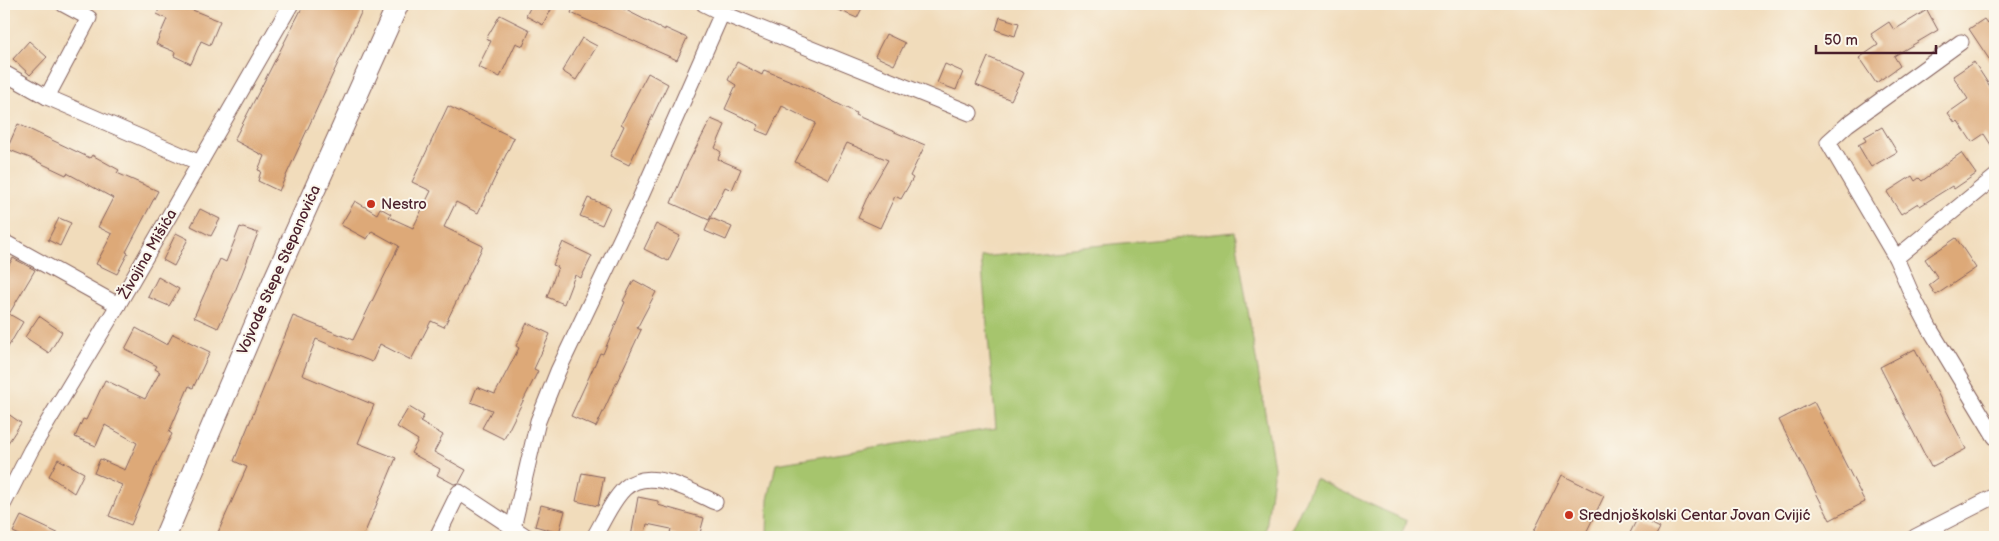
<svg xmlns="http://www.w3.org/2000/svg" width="1999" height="541" viewBox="0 0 1999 541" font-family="'Balsamiq Sans',sans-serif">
  <rect width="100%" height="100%" fill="#fbf7ec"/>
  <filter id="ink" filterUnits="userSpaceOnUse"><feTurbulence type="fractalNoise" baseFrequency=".02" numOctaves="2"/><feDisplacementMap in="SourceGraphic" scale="10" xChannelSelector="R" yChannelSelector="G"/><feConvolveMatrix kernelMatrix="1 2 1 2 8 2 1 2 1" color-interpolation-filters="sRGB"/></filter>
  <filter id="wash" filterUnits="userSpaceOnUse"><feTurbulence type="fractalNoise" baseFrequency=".0096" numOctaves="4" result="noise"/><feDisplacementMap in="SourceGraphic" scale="20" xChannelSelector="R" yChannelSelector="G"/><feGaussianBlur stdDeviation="1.12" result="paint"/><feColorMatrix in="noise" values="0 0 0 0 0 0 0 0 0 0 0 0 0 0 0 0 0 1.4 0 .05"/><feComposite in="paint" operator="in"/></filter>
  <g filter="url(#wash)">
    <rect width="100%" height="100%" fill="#f1dcbb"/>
    <!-- green -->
    <g fill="#a6c56d" stroke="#78724c">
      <polygon points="1235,232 1274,467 1265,537 767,537 768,500 776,464 996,428 981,257"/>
      <polygon points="1315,479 1407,521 1400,537 1288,537"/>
    </g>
    <g id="blocks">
      <!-- building -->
      <g fill="#dda978">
        <polygon points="161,4 192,4 190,9 220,21 210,45 201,41 191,64 174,56 175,52 156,44 167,19 157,14"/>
        <polygon points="304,4 365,4 279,191 258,181 261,171 258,170 264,156 234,140"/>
        <polygon points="532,4 543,4 552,8 543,25 526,16"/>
        <polygon points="575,4 614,4 665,30 665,28 687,38 677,60 571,13"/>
        <polygon points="824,4 864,4 857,18"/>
        <polygon points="1927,10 1938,30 1894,56 1900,66 1876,83 1859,58 1878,45 1871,34 1889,22 1894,30"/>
        <polygon points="500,15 530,30 523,46 516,43 500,77 478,67 491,41 486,39"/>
        <polygon points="1000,17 1019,23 1015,36 996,30"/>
        <polygon points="1995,17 1995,68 1969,29 1984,19 1987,23"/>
        <polygon points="886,34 905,43 894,65 875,56"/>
        <polygon points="582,38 597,46 576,80 562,71"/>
        <polygon points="29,41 47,57 30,75 13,59"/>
        <polygon points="988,57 1024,73 1011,100 976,85"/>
        <polygon points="737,62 762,75 764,70 801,85 856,113 855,115 925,145 910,176 913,178 901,199 895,196 880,228 858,218 869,193 888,160 847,143 829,179 795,162 816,123 782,106 768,135 756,130 759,125 725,109 736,85 728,80"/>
        <polygon points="1974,62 1995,94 1995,151 1984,134 1972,142 1958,121 1955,123 1948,113 1968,99 1953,76"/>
        <polygon points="945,64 963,72 956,90 937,83"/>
        <polygon points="648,73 668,84 629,165 610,156 624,126 621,124"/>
        <polygon points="448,106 514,138 478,213 456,202 444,227 483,246 444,327 431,321 411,360 380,344 372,362 316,339 302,375 374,405 358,443 396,458 363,537 216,537 247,467 234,461 293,316 353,340 399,246 372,231 367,239 341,225 355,201 377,214 380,208 391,214 389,217 413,228 431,191 412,182"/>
        <polygon points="711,119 725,125 715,148 721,152 718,159 741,169 732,190 725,187 709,220 671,203 685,169"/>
        <polygon points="18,124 90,158 92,155 119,170 117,173 158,191 126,252 128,253 117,274 96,264 112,234 98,227 113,198 67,173 66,175 30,158 7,149"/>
        <polygon points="1882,127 1897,152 1871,167 1858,145 1866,141 1864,137"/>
        <polygon points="1961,153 1976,174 1954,189 1952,186 1920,206 1918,203 1901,214 1887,192 1912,176 1915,181 1919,178 1922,181"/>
        <polygon points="588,198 610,207 602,225 580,216"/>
        <polygon points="200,209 220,219 211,236 191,226"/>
        <polygon points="59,218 71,223 60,246 48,240"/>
        <polygon points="711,218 732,227 726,240 705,231"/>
        <polygon points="656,224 680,236 668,261 644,249"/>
        <polygon points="240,227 258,233 234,294 218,328 194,317 220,259 226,262"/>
        <polygon points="176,233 188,239 174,266 163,260"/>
        <polygon points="1956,238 1976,268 1936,295 1929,285 1938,278 1925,259"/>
        <polygon points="563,242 592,256 581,278 575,275 564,304 547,297 558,267 553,265"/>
        <polygon points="13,258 35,270 9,314 23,322 4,354 4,273"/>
        <polygon points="158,277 179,289 169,306 148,297"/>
        <polygon points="634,280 656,292 637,328 641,330 596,427 571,416 600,353 603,354 625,302 623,301"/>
        <polygon points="39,316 62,332 49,353 25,337"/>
        <polygon points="527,323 550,334 534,369 538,371 504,439 482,428 492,410 471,402 477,387 495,394 519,348 516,346"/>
        <polygon points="136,328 167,345 173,334 210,352 193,388 189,386 169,432 172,434 157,464 131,525 109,516 122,485 94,473 100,459 125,470 137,443 105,425 96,446 75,437 83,419 86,420 105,380 145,399 160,372 155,369 157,366 125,349"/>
        <polygon points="1915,349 1966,449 1931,467 1880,367"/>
        <polygon points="1814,402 1865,502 1830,520 1779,420"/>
        <polygon points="409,407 424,416 420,422 443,435 434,452 466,470 459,483 454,484 437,475 440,469 411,453 418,440 397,427"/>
        <polygon points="4,411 21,423 4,449"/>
        <polygon points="58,459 84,473 74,493 49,476"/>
        <polygon points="582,473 604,477 598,506 576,501"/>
        <polygon points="1562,475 1604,496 1584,537 1531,537"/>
        <polygon points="638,497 658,501 658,505 704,518 699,537 684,537 670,533 671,529 647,524 644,537 631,537"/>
        <polygon points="541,505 565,511 559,533 535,526"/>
        <polygon points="21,516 66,537 24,537 13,532"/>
        <polygon points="1638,517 1660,528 1655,537 1628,537"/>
      </g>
    </g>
  </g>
  <g filter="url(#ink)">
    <use href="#blocks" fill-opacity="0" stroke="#84615d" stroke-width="1"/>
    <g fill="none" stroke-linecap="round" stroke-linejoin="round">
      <!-- street casing -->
      <g stroke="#84615d" stroke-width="17">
        <g id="street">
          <polyline points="704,4 722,13 970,113"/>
          <polyline points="1961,42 1848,124 1828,142 1896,258 1912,295 1930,329 1995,437"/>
          <polyline points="4,73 47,97 200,163"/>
          <polyline points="47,97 89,18 63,4"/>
          <polyline points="4,242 118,305"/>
          <polyline points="1896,258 1995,177"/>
          <polyline points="4,503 31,450 118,305 291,4"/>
          <polyline points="513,528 538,421 558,371 638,203 722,13"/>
          <polyline points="437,537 459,492 527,537"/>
          <path d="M594,537c9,-15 18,-37 31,-49 25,-22 65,3 90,14"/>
          <polyline points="1915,537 1995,496"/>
        </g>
      </g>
      <!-- secondary casing -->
      <g stroke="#84615d" stroke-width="23">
        <polyline id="secondary" points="165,537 275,278 398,4"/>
      </g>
      <!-- street -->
      <use href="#street" stroke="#fff" stroke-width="15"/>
      <!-- secondary -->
      <use href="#secondary" stroke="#fff" stroke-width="21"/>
    </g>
  </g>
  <!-- markers -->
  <g fill="#c8321e" stroke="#fbf7ec" stroke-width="2">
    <circle cx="371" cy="204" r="5"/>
    <circle cx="1569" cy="515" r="5"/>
  </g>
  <g text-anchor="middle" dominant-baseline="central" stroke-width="4" stroke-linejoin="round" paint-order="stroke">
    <!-- poi labels -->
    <g font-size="15" fill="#4a1f2b" stroke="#fbf7ec" text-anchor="start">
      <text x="381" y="204">Nestro</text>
      <text x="1579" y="515">Srednjoškolski Centar Jovan Cvijić</text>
    </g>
    <!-- street labels -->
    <g font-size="15" fill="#4a1f2b" stroke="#fbf7ec">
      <text transform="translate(148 254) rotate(-60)">Živojina Mišića</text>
      <text transform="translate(279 270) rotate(-66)">Vojvode Stepe Stepanovića</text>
    </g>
  </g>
  <!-- margin -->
  <rect width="1999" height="541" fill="none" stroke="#fbf7ec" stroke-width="20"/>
  <!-- scale -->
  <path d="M1816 45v8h120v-8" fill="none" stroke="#4a1f2b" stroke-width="2.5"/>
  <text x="1824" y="45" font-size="15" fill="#4a1f2b" stroke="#fbf7ec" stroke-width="4" paint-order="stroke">50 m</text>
</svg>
